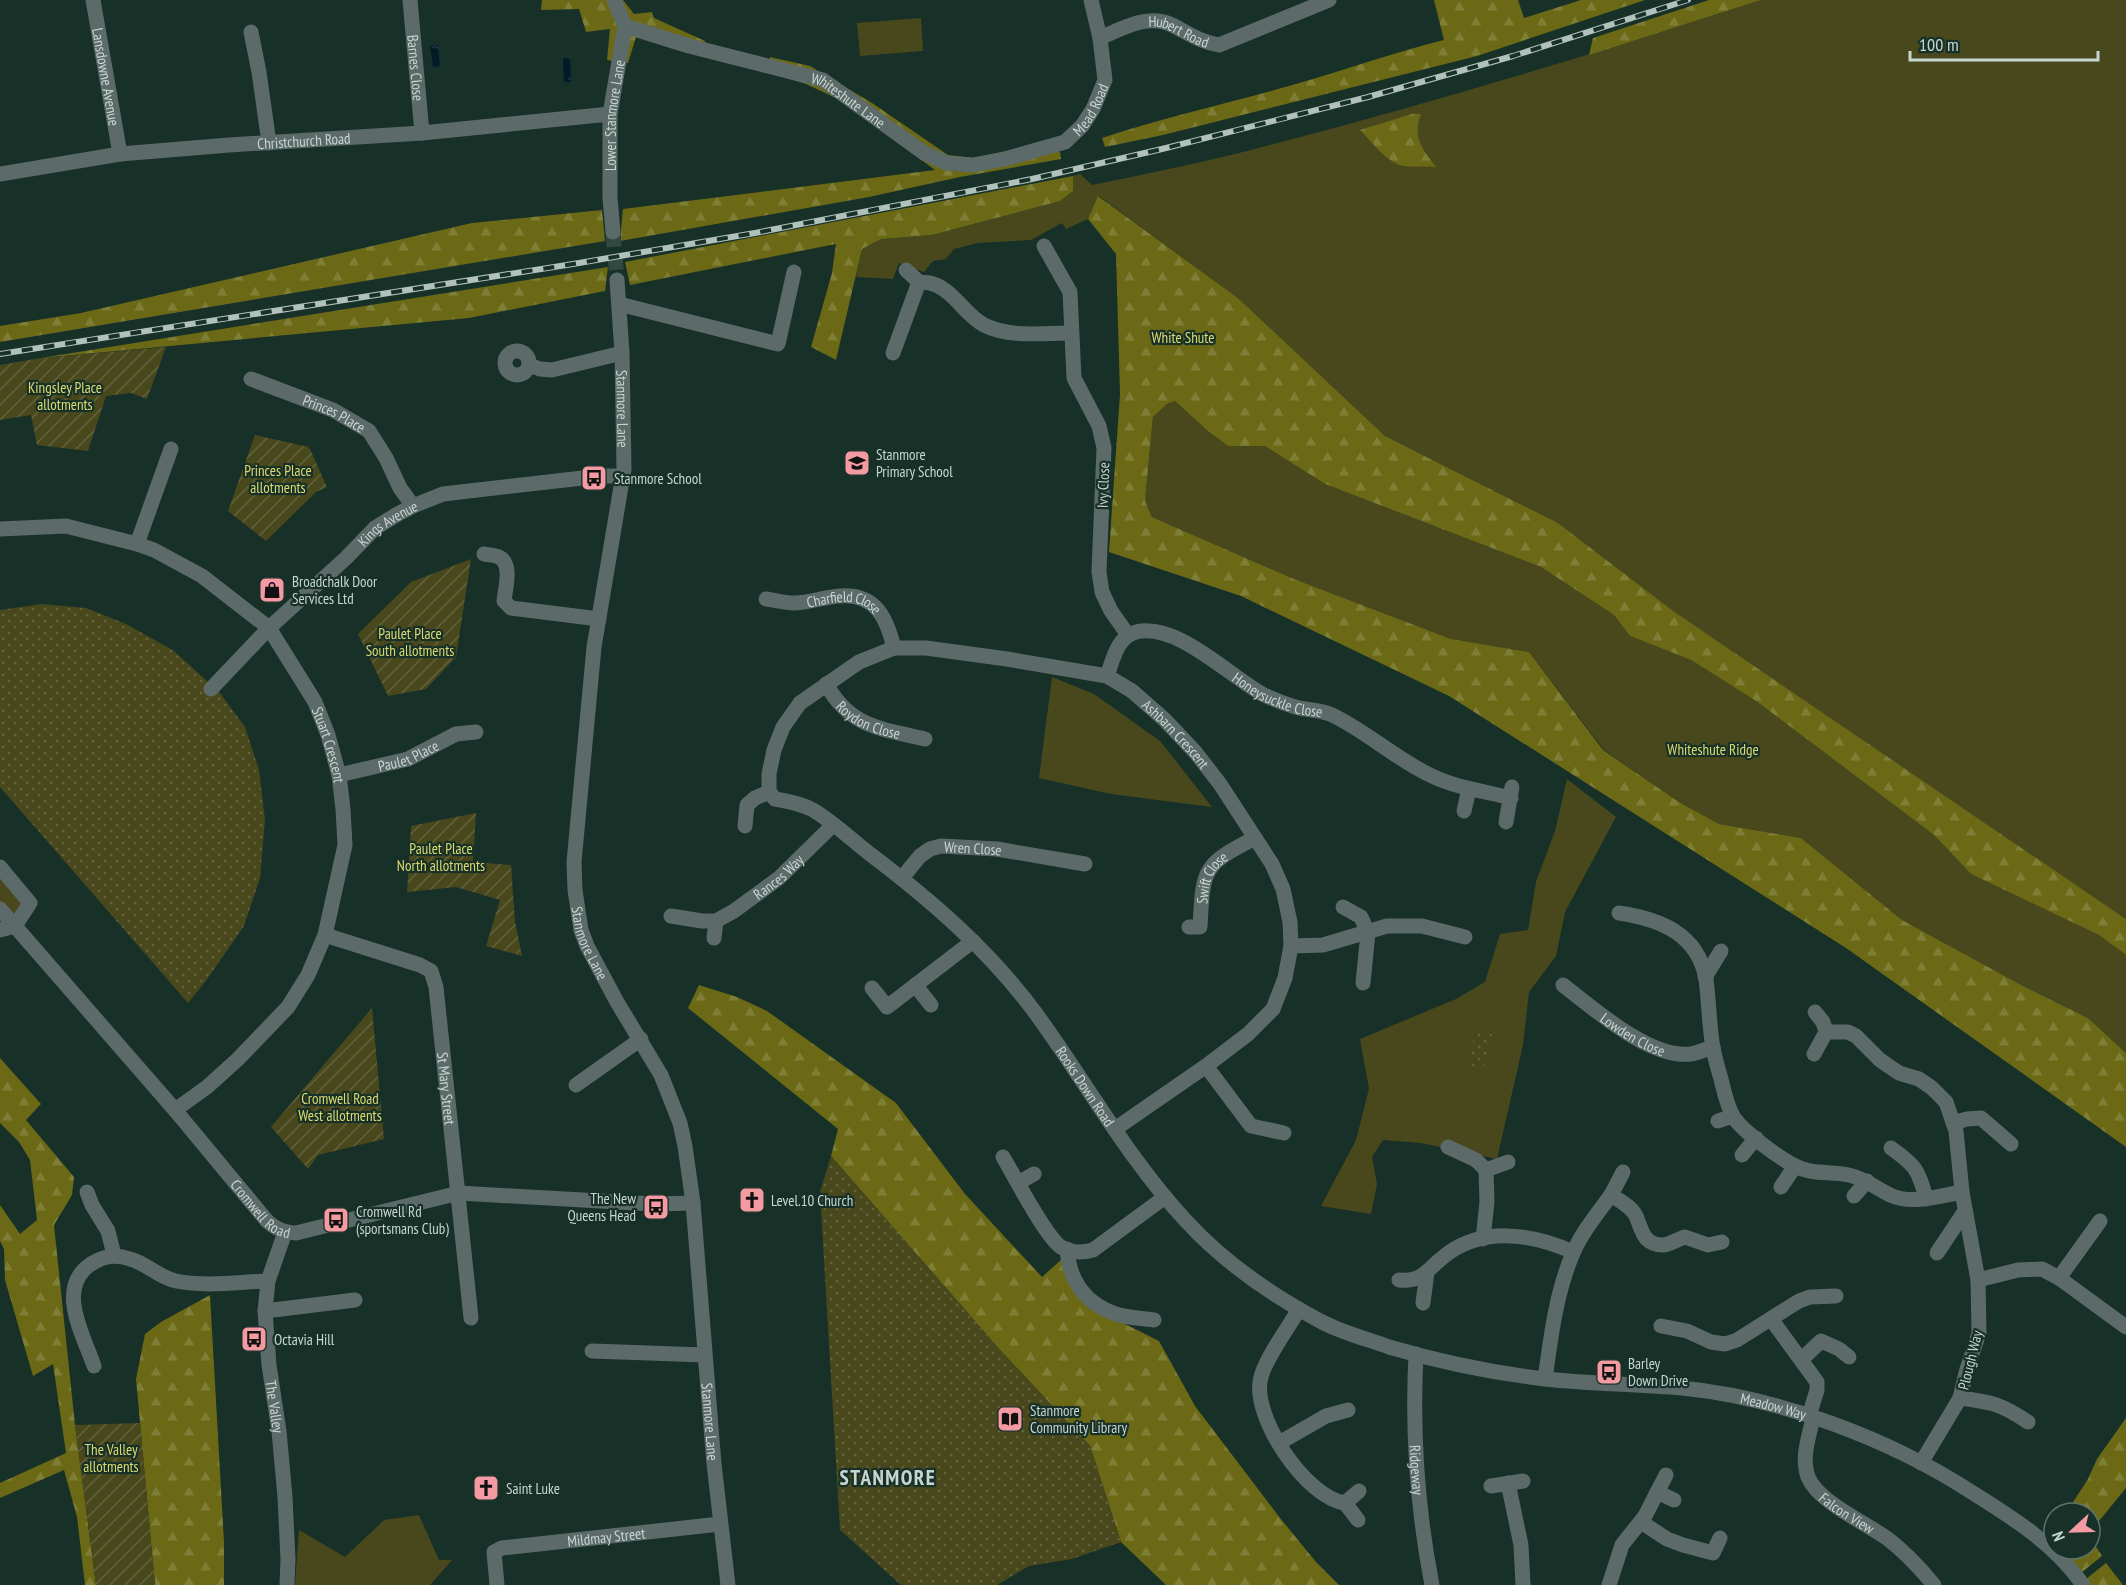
<svg xmlns="http://www.w3.org/2000/svg" width="2126" height="1585" viewBox="0 0 2126 1585" font-family="'PT Sans Narrow',sans-serif">
  <defs>
    <pattern id="forest-firs" width="22" height="20" patternUnits="userSpaceOnUse" patternTransform="scale(1.5)"><rect width="22" height="20" fill="#6b6916"/><path d="M5 1l3.5 6h-7zM16 11l3.5 6h-7z" fill="#7f7e37"/></pattern>
    <pattern id="park-dots" width="8" height="8" patternUnits="userSpaceOnUse" patternTransform="scale(1.5)"><rect width="8" height="8" fill="#49481d"/><path d="M2 2h.1M6 6h.1" fill="none" stroke="#62623d" stroke-width="1.8" stroke-linecap="round"/></pattern>
    <pattern id="garden-furrows" width="10" height="10" patternUnits="userSpaceOnUse" patternTransform="scale(1.5)"><rect width="10" height="10" fill="#49481d"/><path d="M-1 1l2-2M0 10L10 0M9 11l2-2" fill="none" stroke="#62623d"/></pattern>
    <pattern id="water-ripples" width="26" height="14" patternUnits="userSpaceOnUse" patternTransform="scale(1.5)"><rect width="26" height="14" fill="#021b28"/><path d="M2 4q2-2 4 0t4 0M15 11q2-2 4 0t4 0" fill="none" stroke="#253b46"/></pattern>
  </defs>
  <rect width="100%" height="100%" fill="#173028"/>
  <!-- grass -->
  <g fill="#49481d">
    <path d="M1761,0h365v919l-454,-308 -114,-88 -173,-87 -147,-138 -139,-102 -11,23 -22,10 -4,-6 -31,17 -53,3 -24,6 -8,10 -13,2 -9,11 -25,-9 -6,16 -37,-2 6,-28 19,-10 51,-4 128,-34 13,-10v-15l7,-2 12,11c49,-10 98,-20 147,-32 176,-45 349,-97 522,-153z"/>
    <polygon points="921,18 923,51 860,56 857,23"/>
    <polygon points="1175,401 1209,432 1228,446 1265,446 1325,484 1541,567 1614,615 1630,636 1691,660 1756,701 1934,835 1971,874 2100,935 2126,955 2126,1053 2088,1018 2023,986 1902,920 1801,838 1719,824 1679,802 1604,750 1529,652 1451,639 1294,579 1152,517 1145,501 1153,417 1167,404"/>
    <polygon points="1052,677 1094,694 1160,741 1212,807 1111,794 1039,778"/>
    <polygon points="1567,779 1616,817 1565,912 1556,956 1529,992 1523,1045 1497,1159 1421,1143 1383,1140 1372,1157 1377,1184 1371,1214 1321,1206 1356,1140 1369,1089 1360,1039 1456,999 1485,982 1500,934 1528,930 1536,882 1555,831"/>
    <polygon points="0,872 25,902 17,915 0,908"/>
    <polygon points="419,1515 439,1560 452,1560 430,1585 295,1585 299,1530 345,1557 384,1520"/>
  </g>
  <!-- forest -->
  <g fill="url(#forest-firs)">
    <polygon points="542,0 623,0 634,14 652,12 654,18 705,41 706,54 636,37 628,63 607,60 610,29 586,32 579,9 541,10"/>
    <path d="M1434,0h84l6,18 57,-18h64l-168,56 -314,79 -58,12 -3,-9c69,-23 141,-38 211,-59 44,-13 86,-28 131,-39z"/>
    <polygon points="1709,0 1761,0 1589,55 1593,38"/>
    <polygon points="770,57 810,66 872,103 948,155 973,158 1040,144 1060,152 1061,159 960,177 869,197 620,241 623,209 935,170 838,99 806,84 770,73"/>
    <path d="M1412,114h9c-9,22 1,35 15,53 -9,-1 -26,0 -33,-1 -18,-5 -30,-23 -43,-36z"/>
    <polygon points="1073,176 1073,191 1060,201 932,235 881,239 862,249 836,360 811,347 832,273 836,244 630,285 625,262"/>
    <polygon points="1098,196 1238,298 1385,436 1558,523 1673,611 2126,919 2126,955 2099,935 1971,874 1934,835 1756,701 1691,660 1630,636 1614,615 1541,567 1325,484 1265,446 1228,446 1209,432 1175,401 1167,404 1153,417 1145,501 1152,517 1294,579 1451,639 1529,652 1603,750 1679,802 1719,824 1801,838 1902,920 2023,986 2088,1018 2126,1053 2126,1147 1846,948 1449,696 1241,596 1109,552 1120,394 1116,254 1088,219"/>
    <polygon points="602,210 605,241 0,342 0,326 81,313 472,223"/>
    <polygon points="608,267 605,291 469,318 41,358"/>
    <polygon points="699,985 737,997 767,1011 896,1103 965,1194 1042,1277 1062,1259 1072,1283 1121,1322 1159,1341 1195,1406 1280,1518 1316,1562 1339,1585 1166,1585 1121,1542 1090,1446 1000,1350 831,1156 838,1129 688,1008"/>
    <polygon points="0,1058 41,1104 26,1120 74,1177 72,1195 54,1225 75,1425 96,1585 85,1585 77,1517 64,1470 0,1498 0,1483 66,1453 53,1364 33,1376 5,1280 4,1249 0,1241 0,1205 20,1234 37,1220 30,1160 19,1142 0,1123"/>
    <polygon points="210,1295 224,1542 224,1585 155,1585 136,1379 145,1334 161,1322"/>
    <polygon points="2126,1418 2126,1488 2090,1532 2090,1513 2066,1513 2088,1479 2097,1459"/>
    <polygon points="2090,1537 2102,1556 2081,1573 2064,1549 2090,1549"/>
    <polygon points="2106,1563 2123,1585 2089,1585 2086,1579"/>
  </g>
  <!-- park -->
  <g fill="url(#park-dots)">
    <polygon points="42,604 86,608 126,624 174,651 220,693 245,727 259,770 265,820 260,878 244,926 205,982 188,1003 0,787 0,610"/>
    <polygon points="1476,1030 1492,1034 1484,1068 1468,1066"/>
    <polygon points="831,1156 1000,1350 1090,1446 1121,1542 1072,1559 1029,1566 997,1585 901,1585 840,1530 820,1192"/>
  </g>
  <!-- garden -->
  <g fill="url(#garden-furrows)">
    <polygon points="166,347 147,399 131,393 106,396 88,451 37,445 31,415 0,420 0,365 41,358"/>
    <polygon points="255,435 309,447 327,487 316,492 266,541 228,511"/>
    <polygon points="471,559 456,657 426,689 388,696 358,634 411,582"/>
    <polygon points="476,813 473,862 511,865 515,922 522,956 486,946 500,900 456,887 407,892 411,826"/>
    <polygon points="372,1008 384,1139 318,1155 308,1169 271,1127"/>
    <polygon points="140,1423 155,1585 96,1585 75,1425"/>
  </g>
  <!-- water -->
  <g fill="url(#water-ripples)">
    <polygon points="438,45 440,66 433,67 430,46"/>
    <polygon points="563,58 570,58 571,82 564,82"/>
  </g>
  <g fill="none" stroke-linecap="round" stroke-linejoin="round">
    <!-- minor-tunnel -->
    <polyline stroke="#314941" stroke-width="15" stroke-dasharray="15 8" stroke-linecap="butt" points="613,232 617,280"/>
    <!-- minor -->
    <g stroke="#5d6a6a" stroke-width="15">
      <path id="s1" d="M93,0l27,154"/>
      <path id="s2" d="M410,0l12,133"/>
      <path id="s3" d="M625,26l64,20 134,34 101,73 23,10 26,2 32,-6 60,-17 17,-16 11,-17 12,-29 -5,-42 -9,-38"/>
      <polyline points="251,32 259,72 269,143"/>
      <path id="s4" d="M1100,38c21,-9 48,-25 72,-13 18,9 26,16 47,20l110,-45"/>
      <path id="s5" d="M0,174l120,-20 109,-9 193,-12 188,-19"/>
      <path id="s6" d="M613,232l-3,-34v-84l15,-88 -11,-26"/>
      <polyline points="1044,246 1070,292 1074,378 1099,426 1104,448 1099,572 1102,592 1111,611 1128,635"/>
      <path d="M906,270l13,12c4,1 10,0 14,2 20,6 32,31 51,41 26,13 58,8 87,8"/>
      <path id="s7" d="M617,280l5,73 2,116 -30,178 -20,215 1,28 6,40 6,16 30,56 44,73 19,48 5,23 8,57 21,261 14,121"/>
      <polyline points="619,304 778,344 794,272"/>
      <circle cx="517" cy="363" r="12"/>
      <polyline points="893,353 919,282"/>
      <polyline points="529,365 540,369 552,370 622,353"/>
      <path id="s8" d="M251,379l82,31 36,21 17,27 14,30 13,18"/>
      <path id="s9" d="M0,529l66,-3 71,18 17,6 48,26 67,52 46,74 13,33 11,40 4,34 2,36 -20,90 -17,40 -20,32 -50,52 -31,28 -32,23"/>
      <polyline points="137,544 171,449"/>
      <path d="M484,554c4,1 11,1 15,3 14,7 6,32 5,44l7,7 88,11"/>
      <path id="s10" d="M766,599c9,1 18,4 28,4 15,0 30,-6 46,-7 36,-3 47,23 54,52"/>
      <path id="s11" d="M1107,676c6,-16 10,-39 29,-44 41,-10 93,44 128,63 11,5 24,10 35,13 11,2 20,2 31,6 37,17 65,45 102,62 25,12 52,15 79,22"/>
      <path id="s12" d="M826,684c25,44 54,44 99,55"/>
      <path id="s13" d="M211,689l58,-61 77,-70 29,-30 21,-13 17,-9 30,-12 157,-18h23"/>
      <path id="s14" d="M339,775l69,-16 48,-25 20,-2"/>
      <path id="s15" d="M769,792l6,7c12,2 27,5 38,11 19,11 40,31 57,44 62,47 121,98 167,161 50,69 92,145 150,207 38,41 86,74 135,100 21,11 45,17 67,25 51,15 104,26 157,32 45,5 91,5 136,9 99,10 208,51 291,105 40,25 83,52 110,92"/>
      <path id="s16" d="M769,792v-18l5,-24 9,-23 17,-24 59,-41 35,-14h32l81,11 100,17 25,15 33,29 31,33 24,31 52,80 11,25 7,33 1,24 -6,32 -12,31 -25,25 -42,32 -91,63"/>
      <polyline points="1464,811 1469,789"/>
      <polyline points="1506,822 1512,787"/>
      <polyline points="745,826 747,805 755,798 769,792"/>
      <polyline points="0,867 30,903 15,926 0,930"/>
      <path id="s17" d="M902,878l18,-22 10,-7 11,-3 56,3 88,15"/>
      <polyline points="1343,907 1361,917 1368,933 1363,983"/>
      <path id="s18" d="M0,909l175,201 92,111c9,8 16,11 29,12l163,-40 194,11 40,-1"/>
      <path d="M1619,913c41,6 79,21 87,66 3,23 3,46 7,69 2,10 5,21 8,31 3,12 6,28 13,39 11,15 44,39 61,48 17,9 35,5 54,9 15,3 27,13 41,20 22,10 49,1 72,-3"/>
      <path id="s19" d="M671,916l31,5h14l18,-10 45,-33 54,-53"/>
      <path id="s20" d="M1189,927h11c3,-58 2,-62 55,-89"/>
      <path id="s21" d="M325,935l95,30 11,6 5,16 35,331"/>
      <polyline points="714,938 716,921"/>
      <polyline points="1291,946 1323,945 1387,926 1422,926 1465,937"/>
      <polyline points="1705,977 1721,951"/>
      <polyline points="915,985 931,1005"/>
      <path id="s22" d="M1563,985c31,24 87,74 128,69 7,-1 15,-5 22,-7"/>
      <polyline points="872,988 887,1007 973,941"/>
      <polyline points="1826,1032 1848,1032 1856,1036 1880,1060 1899,1073 1919,1079 1932,1088 1946,1102 1956,1131 1962,1192 1978,1280 1979,1333 1967,1369 1960,1398 1921,1463"/>
      <polyline points="1814,1054 1826,1032 1823,1022 1815,1012"/>
      <polyline points="1206,1066 1251,1126 1284,1133"/>
      <polyline points="576,1085 641,1039"/>
      <polyline points="1718,1121 1733,1116"/>
      <polyline points="1953,1123 1967,1119 1981,1118 2011,1144"/>
      <polyline points="1448,1147 1476,1160 1486,1170 1487,1202 1483,1239"/>
      <path d="M1891,1148c24,17 28,22 35,51"/>
      <polyline points="1742,1155 1756,1138"/>
      <path d="M1003,1157c12,20 42,79 58,90 10,6 21,6 32,3l72,-53"/>
      <polyline points="1486,1170 1508,1162"/>
      <polyline points="1018,1183 1034,1174"/>
      <polyline points="1781,1187 1795,1166"/>
      <polyline points="87,1192 92,1205 108,1231 114,1255"/>
      <polyline points="1611,1195 1623,1172"/>
      <polyline points="1854,1196 1867,1181"/>
      <path id="s23" d="M285,1232l-17,49 -3,30 4,54 10,66 6,66 3,62 -1,26"/>
      <path d="M1067,1249c2,30 17,53 46,64 12,5 28,5 41,7"/>
      <polyline points="1937,1253 1965,1211"/>
      <polyline points="2059,1278 2100,1221"/>
      <path d="M1399,1280c23,2 27,-9 43,-22 38,-32 89,-25 131,-6"/>
      <polyline points="1978,1280 2018,1270 2042,1269 2059,1278 2126,1327"/>
      <polyline points="1423,1303 1427,1272"/>
      <path d="M1299,1309c-10,18 -34,50 -38,68 -11,38 45,121 84,126l14,-12"/>
      <polyline points="265,1311 355,1300"/>
      <polyline points="1771,1319 1817,1382 1817,1390 1809,1416"/>
      <polyline points="1661,1326 1687,1331 1711,1342 1725,1344 1737,1340 1799,1301 1810,1297 1836,1296"/>
      <polyline points="592,1351 705,1355"/>
      <path id="s24" d="M1416,1354c-4,78 1,154 16,231"/>
      <polyline points="1802,1359 1821,1341 1839,1349 1849,1357"/>
      <path d="M94,1366c-10,-30 -39,-78 -3,-102 13,-8 24,-10 39,-5 16,4 30,19 46,22 29,6 63,1 92,0"/>
      <path d="M1545,1379c6,-43 11,-86 28,-126 9,-21 24,-39 38,-58 9,6 20,11 25,21 6,14 7,29 27,29 6,0 15,-6 22,-8l23,8 14,-3"/>
      <path d="M1960,1398c32,4 41,6 68,24"/>
      <path id="s25" d="M1813,1418c-4,19 -12,39 -5,59 10,25 58,46 80,62 17,13 32,29 46,46"/>
      <polyline points="1279,1443 1326,1416 1348,1410"/>
      <polyline points="1508,1483 1521,1545 1523,1585"/>
      <polyline points="1491,1486 1523,1481"/>
      <polyline points="1657,1492 1674,1500"/>
      <polyline points="1345,1503 1358,1520"/>
      <polyline points="1641,1522 1667,1539 1683,1545 1713,1553 1720,1538"/>
      <path id="s26" d="M497,1585l-3,-33 8,-4 218,-24"/>
      <polyline points="1609,1585 1622,1545 1645,1516 1666,1475"/>
    </g>
    <!-- rail casing -->
    <g stroke="#b1c1bb" stroke-width="6">
      <polyline id="rail" points="0,354 573,264 755,233 1032,179 1162,149 1368,97 1513,56 1688,0"/>
    </g>
    <!-- rail -->
    <use href="#rail" stroke="#173028" stroke-width="4" stroke-dasharray="11" stroke-linecap="butt"/>
  </g>
  <!-- icons -->
  <defs>
    <g id="school-square" transform="scale(1.35)"><rect x="-9" y="-9" width="18" height="18" rx="4" fill="#f49aa3" stroke="#173028"/><path d="M0-5L7-2L0 1L-7-2ZM-4 1L0 2.5L4 1V4Q0 6-4 4Z" fill="#111"/></g>
    <g id="bus-square" transform="scale(1.35)"><rect x="-9" y="-9" width="18" height="18" rx="4" fill="#f49aa3" stroke="#173028"/><path d="M-5-6H5V4H4V6H2V4H-2V6H-4V4H-5ZM-3.5-4V0h7V-4ZM-3.5 1.2v1.5H-2V1.2ZM2 1.2v1.5H3.5V1.2Z" fill="#111"/></g>
    <g id="shop-square" transform="scale(1.35)"><rect x="-9" y="-9" width="18" height="18" rx="4" fill="#f49aa3" stroke="#173028"/><path d="M-5-2.5h2.3a2.7 3.5 0 0 1 5.4 0H5L5.5 6h-11ZM-1.5-2.5h3a1.5 2.3 0 0 0-3 0Z" fill="#111"/></g>
    <g id="church-square" transform="scale(1.35)"><rect x="-9" y="-9" width="18" height="18" rx="4" fill="#f49aa3" stroke="#173028"/><path d="M-1.2-6h2.4v3.5h3.3v2.4h-3.3V6h-2.4V-.1h-3.3v-2.4h3.3Z" fill="#111"/></g>
    <g id="library-square" transform="scale(1.35)"><rect x="-9" y="-9" width="18" height="18" rx="4" fill="#f49aa3" stroke="#173028"/><path d="M-6-4Q-3-5.5-.7-3.5V5Q-3 3-6 4ZM6-4Q3-5.5 .7-3.5V5Q3 3 6 4Z" fill="#111"/></g>
  </defs>
  <g fill-rule="evenodd">
    <use href="#school-square" x="857" y="463"/>
    <use href="#bus-square" x="594" y="478"/>
    <use href="#shop-square" x="272" y="590"/>
    <use href="#church-square" x="752" y="1200"/>
    <use href="#bus-square" x="656" y="1207"/>
    <use href="#bus-square" x="336" y="1220"/>
    <use href="#bus-square" x="254" y="1339"/>
    <use href="#bus-square" x="1609" y="1372"/>
    <use href="#library-square" x="1010" y="1419"/>
    <use href="#church-square" x="486" y="1488"/>
  </g>
  <g text-anchor="middle" dominant-baseline="central" stroke-width="4.5" stroke-linejoin="round" paint-order="stroke">
    <!-- street labels -->
    <g font-size="15" fill="#c7d6d0" stroke="#173028">
      <text stroke="none"><textPath href="#s4" startOffset="84">Hubert Road</textPath></text>
      <text stroke="none"><textPath href="#s2" startOffset="68">Barnes Close</textPath></text>
      <text stroke="none"><textPath href="#s1" startOffset="78">Lansdowne Avenue</textPath></text>
      <text stroke="none"><textPath href="#s3" startOffset="237">Whiteshute Lane</textPath></text>
      <text stroke="none"><textPath href="#s3" startOffset="518">Mead Road</textPath></text>
      <text stroke="none"><textPath href="#s6" startOffset="117">Lower Stanmore Lane</textPath></text>
      <text stroke="none"><textPath href="#s5" startOffset="306">Christchurch Road</textPath></text>
      <text stroke="none"><textPath href="#s7" startOffset="129">Stanmore Lane</textPath></text>
      <text stroke="none"><textPath href="#s8" startOffset="90">Princes Place</textPath></text>
      <text transform="translate(1103 485) rotate(-88)">Ivy Close</text>
      <text stroke="none"><textPath href="#s13" startOffset="243">Kings Avenue</textPath></text>
      <text stroke="none"><textPath href="#s10" startOffset="80">Charfield Close</textPath></text>
      <text stroke="none"><textPath href="#s11" startOffset="214">Honeysuckle Close</textPath></text>
      <text stroke="none"><textPath href="#s12" startOffset="58">Roydon Close</textPath></text>
      <text stroke="none"><textPath href="#s16" startOffset="512">Ashbarn Crescent</textPath></text>
      <text stroke="none"><textPath href="#s9" startOffset="429">Stuart Crescent</textPath></text>
      <text stroke="none"><textPath href="#s14" startOffset="72">Paulet Place</textPath></text>
      <text stroke="none"><textPath href="#s17" startOffset="84">Wren Close</textPath></text>
      <text stroke="none"><textPath href="#s19" startOffset="122">Rances Way</textPath></text>
      <text stroke="none"><textPath href="#s20" startOffset="63">Swift Close</textPath></text>
      <text stroke="none"><textPath href="#s7" startOffset="669">Stanmore Lane</textPath></text>
      <text stroke="none"><textPath href="#s22" startOffset="86">Lowden Close</textPath></text>
      <text stroke="none"><textPath href="#s15" startOffset="440">Rooks Down Road</textPath></text>
      <text stroke="none"><textPath href="#s21" startOffset="231">St Mary Street</textPath></text>
      <text stroke="none"><textPath href="#s18" startOffset="398">Cromwell Road</textPath></text>
      <text transform="translate(1970 1360) rotate(-76)">Plough Way</text>
      <text stroke="none"><textPath href="#s23" startOffset="178">The Valley</textPath></text>
      <text stroke="none"><textPath href="#s15" startOffset="1240">Meadow Way</textPath></text>
      <text stroke="none"><textPath href="#s7" startOffset="1172">Stanmore Lane</textPath></text>
      <text stroke="none"><textPath href="#s24" startOffset="116">Ridgeway</textPath></text>
      <text stroke="none"><textPath href="#s25" startOffset="114">Falcon View</textPath></text>
      <text stroke="none"><textPath href="#s26" startOffset="147">Mildmay Street</textPath></text>
    </g>
    <!-- park labels -->
    <g font-size="15" fill="#ddda70" stroke="#173028">
      <text x="1183" y="337">White Shute</text>
      <text x="65" y="387">Kingsley Place<tspan x="65" dy="17">allotments</tspan></text>
      <text x="278" y="470">Princes Place<tspan x="278" dy="17">allotments</tspan></text>
      <text x="410" y="633">Paulet Place<tspan x="410" dy="17">South allotments</tspan></text>
      <text x="1713" y="749">Whiteshute Ridge</text>
      <text x="441" y="848">Paulet Place<tspan x="441" dy="17">North allotments</tspan></text>
      <text x="340" y="1098">Cromwell Road<tspan x="340" dy="17">West allotments</tspan></text>
      <text x="111" y="1449">The Valley<tspan x="111" dy="17">allotments</tspan></text>
    </g>
    <!-- poi labels -->
    <g font-size="15" fill="#c7d6d0" stroke="#173028" text-anchor="start">
      <text x="876" y="454">Stanmore<tspan x="876" dy="17">Primary School</tspan></text>
      <text x="614" y="478">Stanmore School</text>
      <text x="292" y="581">Broadchalk Door<tspan x="292" dy="17">Services Ltd</tspan></text>
      <text x="636" y="1198" text-anchor="end">The New<tspan x="636" dy="17">Queens Head</tspan></text>
      <text x="771" y="1200">Level.10 Church</text>
      <text x="356" y="1211">Cromwell Rd<tspan x="356" dy="17">(sportsmans Club)</tspan></text>
      <text x="274" y="1339">Octavia Hill</text>
      <text x="1628" y="1363">Barley<tspan x="1628" dy="17">Down Drive</tspan></text>
      <text x="1030" y="1410">Stanmore<tspan x="1030" dy="17">Community Library</tspan></text>
      <text x="506" y="1488">Saint Luke</text>
    </g>
    <!-- district labels -->
    <g font-size="21" font-weight="bold" letter-spacing="1.5" fill="#c7d6d0" stroke="#173028">
      <text x="888" y="1477">STANMORE</text>
    </g>
  </g>
  <!-- north arrow -->
  <g transform="translate(2072 1531) rotate(248)"><circle r="28" fill="#173028" stroke="#5d726b" stroke-width="1.5"/>
  <path d="M0-4.5L10 22L0 15L-10 22Z" fill="#f49aa3"/>
  <text y="-9" font-size="16" font-weight="bold" text-anchor="middle" fill="#c7d6d0">N</text>
  </g>
  <!-- scale -->
  <path d="M1910 51v9h188v-9" fill="none" stroke="#c7d6d0" stroke-width="3"/>
  <text x="1919" y="51" font-size="18" fill="#c7d6d0" stroke="#173028" stroke-width="4.5" paint-order="stroke">100 m</text>
</svg>
